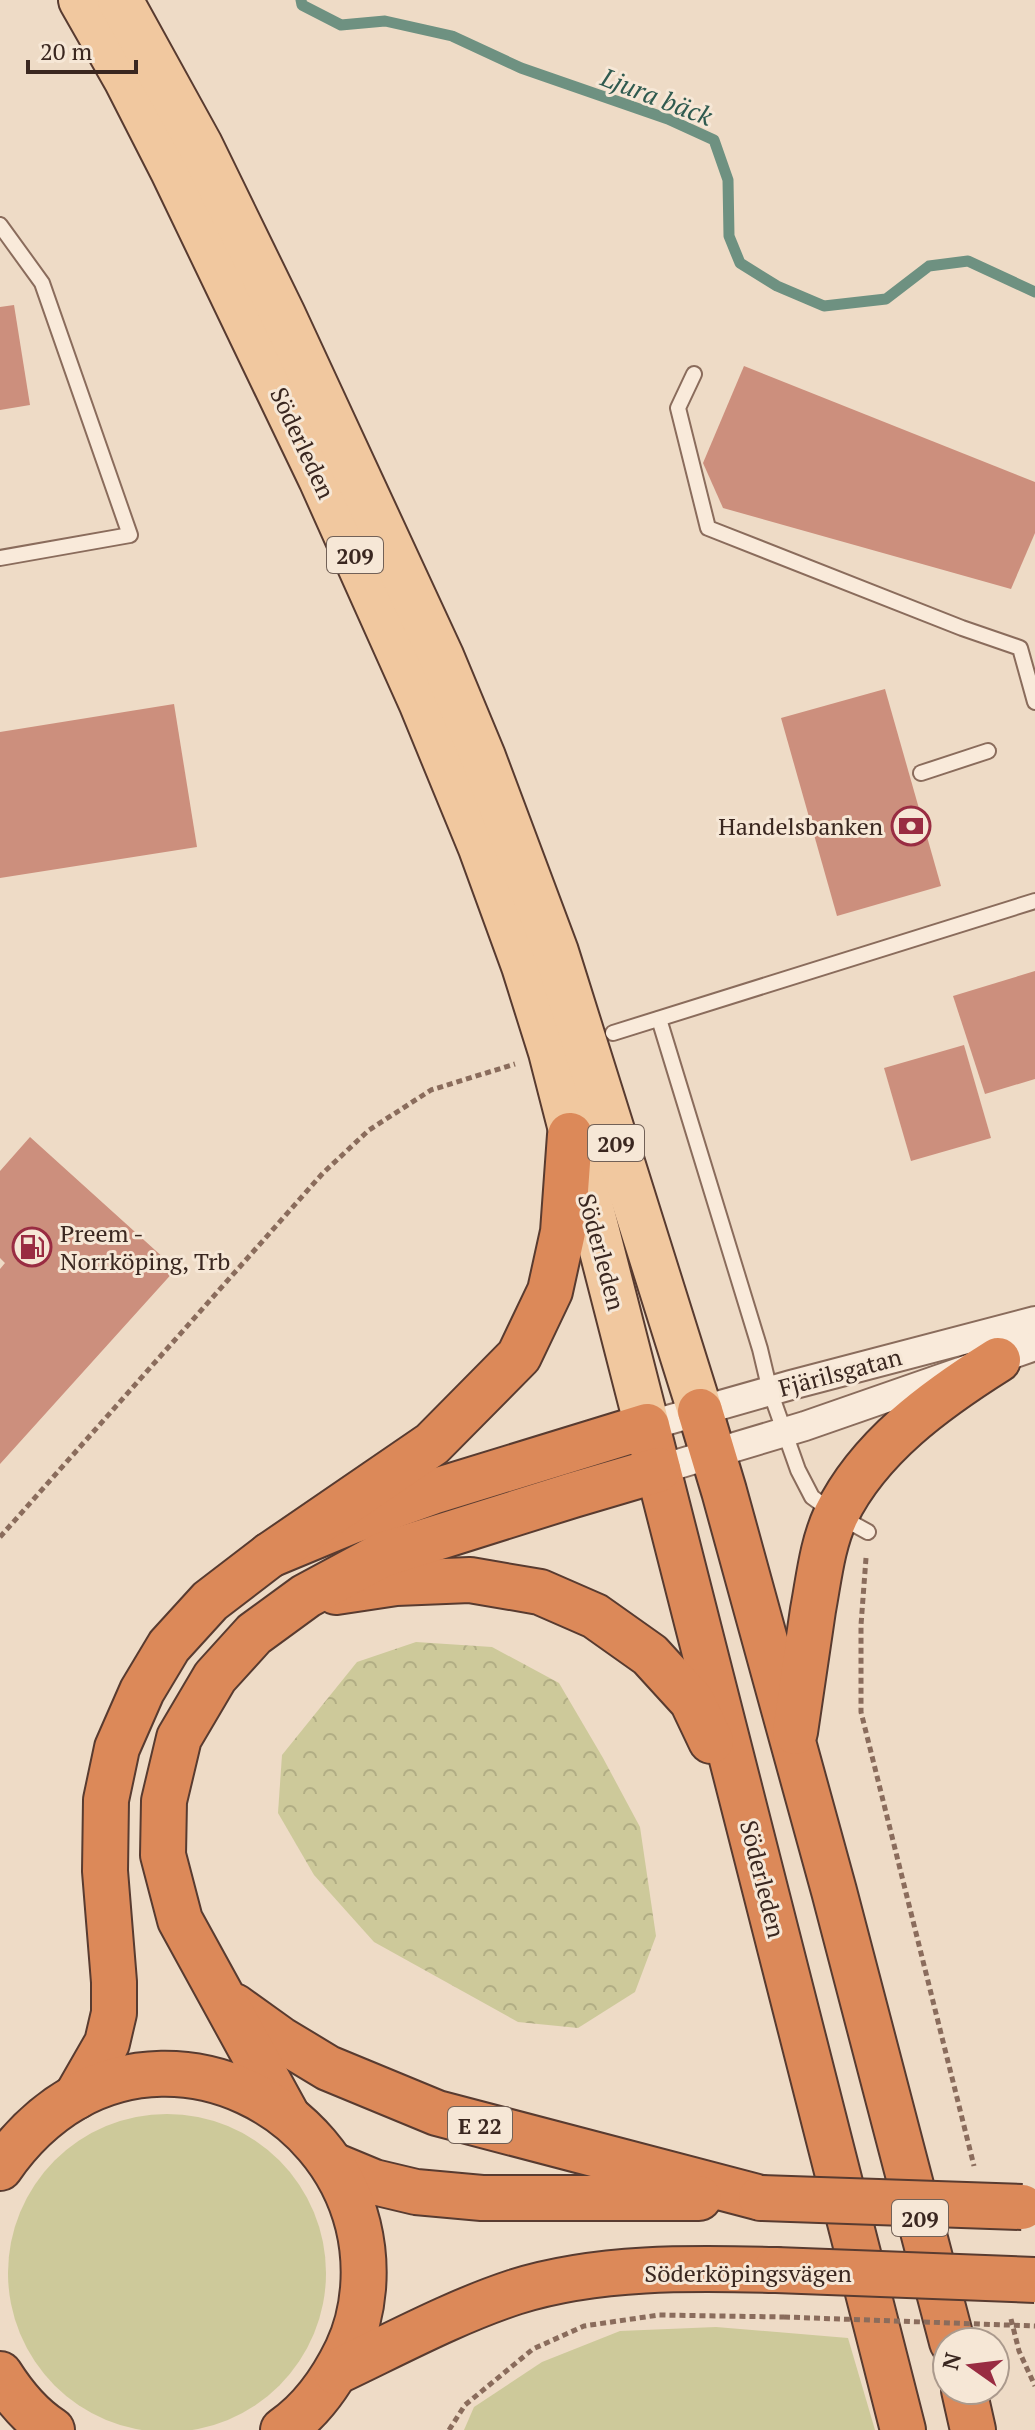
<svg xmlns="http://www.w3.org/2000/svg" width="1035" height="2430" viewBox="0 0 1035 2430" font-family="'PT Serif',serif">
  <defs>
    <pattern id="forest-crowns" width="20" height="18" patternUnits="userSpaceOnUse" patternTransform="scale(2)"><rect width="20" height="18" fill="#cdc99a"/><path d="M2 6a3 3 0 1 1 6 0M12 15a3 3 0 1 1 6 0" fill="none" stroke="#b1ad84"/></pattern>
  </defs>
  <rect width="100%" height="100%" fill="#eedbc6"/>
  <!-- grass -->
  <g fill="#cdc99a">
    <circle cx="167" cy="2273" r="159"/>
    <polygon points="716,2327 848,2338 875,2430 464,2430 474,2407 542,2362 620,2331"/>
  </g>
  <!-- forest -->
  <polygon fill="url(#forest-crowns)" points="416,1642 492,1647 559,1683 603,1758 640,1827 656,1936 635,1992 578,2028 518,2022 374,1942 314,1875 278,1813 282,1755 357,1662"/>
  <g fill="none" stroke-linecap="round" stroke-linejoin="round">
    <!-- stream -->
    <polyline stroke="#6e9181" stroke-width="11" points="301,0 302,5 341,25 385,21 452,36 521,68 668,119 714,140 728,180 729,236 740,263 777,286 824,306 886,299 929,266 968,261 1035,292"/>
  </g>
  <!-- building -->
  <g fill="#cc8f7d">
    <polygon points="14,305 30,405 0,410 0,307"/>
    <polygon points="744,366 1035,482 1035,533 1011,589 723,508 703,463"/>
    <polygon points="885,689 941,886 837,916 781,718"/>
    <polygon points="174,704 197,847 0,878 0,732"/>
    <polygon points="1035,971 1035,1079 985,1094 953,996"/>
    <polygon points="964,1045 991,1138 911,1161 884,1068"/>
    <polygon points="30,1137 176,1269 0,1464 0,1269 5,1263 0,1258 0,1171"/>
  </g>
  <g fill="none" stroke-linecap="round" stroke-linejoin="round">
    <!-- lane casing -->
    <g stroke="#8a6c5c" stroke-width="18">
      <g id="lane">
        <polyline points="0,225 42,283 130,535 0,558"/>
        <polyline points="694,374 678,408 708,528 962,628 1020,648 1035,702"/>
        <polyline points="921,773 988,751"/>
        <polyline points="659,1019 760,1349 770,1391 798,1470 812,1497 837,1515 868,1532"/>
        <polyline points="613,1033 1035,901"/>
      </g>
    </g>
    <!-- street casing -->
    <g stroke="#8a6c5c" stroke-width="32">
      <g id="street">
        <polyline points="647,1426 791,1385 1035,1321"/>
        <polyline points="658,1470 805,1426 1035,1346"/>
      </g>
    </g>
    <!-- primary casing -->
    <g stroke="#583b30" stroke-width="48">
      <g id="primary">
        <polyline points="81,0 126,79 173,171 321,479 421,702 481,848 524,966 551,1052 647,1426"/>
        <polyline points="120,0 200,145 283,315 441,656 483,757 556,952 700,1411"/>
      </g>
    </g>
    <!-- highway casing -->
    <g stroke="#583b30" stroke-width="48">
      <g id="highway">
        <polyline points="700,1411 724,1491 834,1891 952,2342"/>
        <polyline points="270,1555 352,1521 432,1492 647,1426 903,2430"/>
        <polyline points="336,1592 396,1583 470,1580 540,1592 595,1616 650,1655 692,1701 711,1741"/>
        <path d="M795,1732c6,-41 12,-81 18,-122 6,-32 9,-65 23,-95 33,-68 100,-116 162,-155"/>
        <polyline points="234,2006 280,2039 328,2068 437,2113 761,2198"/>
        <polyline points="76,2097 107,2043 114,2013 114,1982 105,1871 106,1800 117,1748 142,1691 169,1646 210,1601 270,1555 432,1444 519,1356 550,1291 563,1232 570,1135"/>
        <polyline points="287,2115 180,1920 163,1855 164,1801 179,1738 215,1677 254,1634 306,1596 382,1555 573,1495 658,1470"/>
        <polyline points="333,2165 374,2182 416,2192 482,2198 699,2198"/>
        <path d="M0,2168c20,-29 43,-52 74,-70 112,-64 254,6 284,127 10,41 7,87 -11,125 -15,31 -35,60 -64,80"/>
        <path d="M336,2372c59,-28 118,-60 179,-80 82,-26 177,-24 261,-22"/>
        <path d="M0,2374c14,22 30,42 52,56"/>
        <polyline points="964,2390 973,2430"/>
      </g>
    </g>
    <!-- path -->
    <g stroke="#8a6c5c" stroke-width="5" stroke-dasharray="6 4" stroke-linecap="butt">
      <polyline points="0,1537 323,1173 369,1130 431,1090 515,1064"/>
      <polyline points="866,1558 861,1625 861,1712 974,2166"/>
      <polyline points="1011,2319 1019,2351 1035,2386"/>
      <polyline points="449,2430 465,2405 533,2349 584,2326 659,2315 784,2317"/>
    </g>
    <!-- lane -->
    <use href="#lane" stroke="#f9eada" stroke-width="14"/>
    <!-- street -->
    <use href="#street" stroke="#f9eada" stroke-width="28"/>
    <!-- primary -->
    <use href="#primary" stroke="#f1c89f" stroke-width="44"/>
    <!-- highway -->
    <use href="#highway" stroke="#dc8959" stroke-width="44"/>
    <!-- highway-bridge casing -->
    <g stroke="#583b30" stroke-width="48" stroke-linecap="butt">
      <g id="highway-bridge">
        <polyline points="761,2198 1022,2207"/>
        <polyline points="776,2270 1035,2280"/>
      </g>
    </g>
    <!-- path-bridge -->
    <polyline stroke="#8a6c5c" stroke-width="5" stroke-dasharray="6 4" stroke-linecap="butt" points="784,2317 1035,2326"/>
    <!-- highway-bridge -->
    <use href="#highway-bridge" stroke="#dc8959" stroke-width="44"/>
  </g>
  <!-- icons -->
  <defs>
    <g id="bank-ring" transform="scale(2)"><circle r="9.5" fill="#f6e7d6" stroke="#992c42" stroke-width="1.5"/><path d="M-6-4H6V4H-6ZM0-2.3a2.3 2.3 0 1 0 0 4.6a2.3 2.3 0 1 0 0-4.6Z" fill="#992c42"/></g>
    <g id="fuel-ring" transform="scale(2)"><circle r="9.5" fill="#f6e7d6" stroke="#992c42" stroke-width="1.5"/><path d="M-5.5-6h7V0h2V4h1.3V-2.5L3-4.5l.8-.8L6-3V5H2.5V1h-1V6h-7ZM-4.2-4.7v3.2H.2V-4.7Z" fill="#992c42"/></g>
  </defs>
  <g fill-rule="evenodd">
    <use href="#bank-ring" x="911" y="826"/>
    <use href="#fuel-ring" x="32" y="1247"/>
  </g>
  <g text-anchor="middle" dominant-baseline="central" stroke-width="6" stroke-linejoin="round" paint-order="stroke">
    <!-- shield labels -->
    <g fill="#f6e7d6" stroke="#726157" stroke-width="2">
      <rect x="327" y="537" width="56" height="36" rx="6"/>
      <rect x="588" y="1125" width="56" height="36" rx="6"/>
      <rect x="448" y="2107" width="64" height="36" rx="6"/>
      <rect x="892" y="2200" width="56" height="36" rx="6"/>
    </g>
    <g font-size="22" font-weight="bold" fill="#3a2720">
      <text x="355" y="555">209</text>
      <text x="616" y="1143">209</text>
      <text x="480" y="2125">E 22</text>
      <text x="920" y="2218">209</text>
    </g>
    <!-- street labels -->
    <g font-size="24" fill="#3a2720" stroke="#f6e7d6">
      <text transform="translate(303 443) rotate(65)">Söderleden</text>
      <text transform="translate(602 1252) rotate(75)">Söderleden</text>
      <text transform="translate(840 1372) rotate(-15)">Fjärilsgatan</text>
      <text transform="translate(763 1879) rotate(76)">Söderleden</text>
      <text x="748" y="2273">Söderköpingsvägen</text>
    </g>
    <!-- poi labels -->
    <g font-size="24" fill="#3a2720" stroke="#f6e7d6" text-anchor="end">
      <text x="883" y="826">Handelsbanken</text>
      <text x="60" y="1233" text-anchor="start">Preem -<tspan x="60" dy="28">Norrköping, Trb</tspan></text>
    </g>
    <!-- water labels -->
    <g font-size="26" font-style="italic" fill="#2f5a4f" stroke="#f6e7d6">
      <text transform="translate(657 96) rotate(21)">Ljura bäck</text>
    </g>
  </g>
  <!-- north arrow -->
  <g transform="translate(971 2366) rotate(284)"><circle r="38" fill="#f6e7d6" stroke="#ab9a8d" stroke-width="2"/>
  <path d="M0-6L14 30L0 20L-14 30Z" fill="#992c42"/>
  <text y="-12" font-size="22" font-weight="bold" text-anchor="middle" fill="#3a2720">N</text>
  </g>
  <!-- scale -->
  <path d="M28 60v12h108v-12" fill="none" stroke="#3a2720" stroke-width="4"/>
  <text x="40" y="60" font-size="24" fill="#3a2720" stroke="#f6e7d6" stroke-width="6" paint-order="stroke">20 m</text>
</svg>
